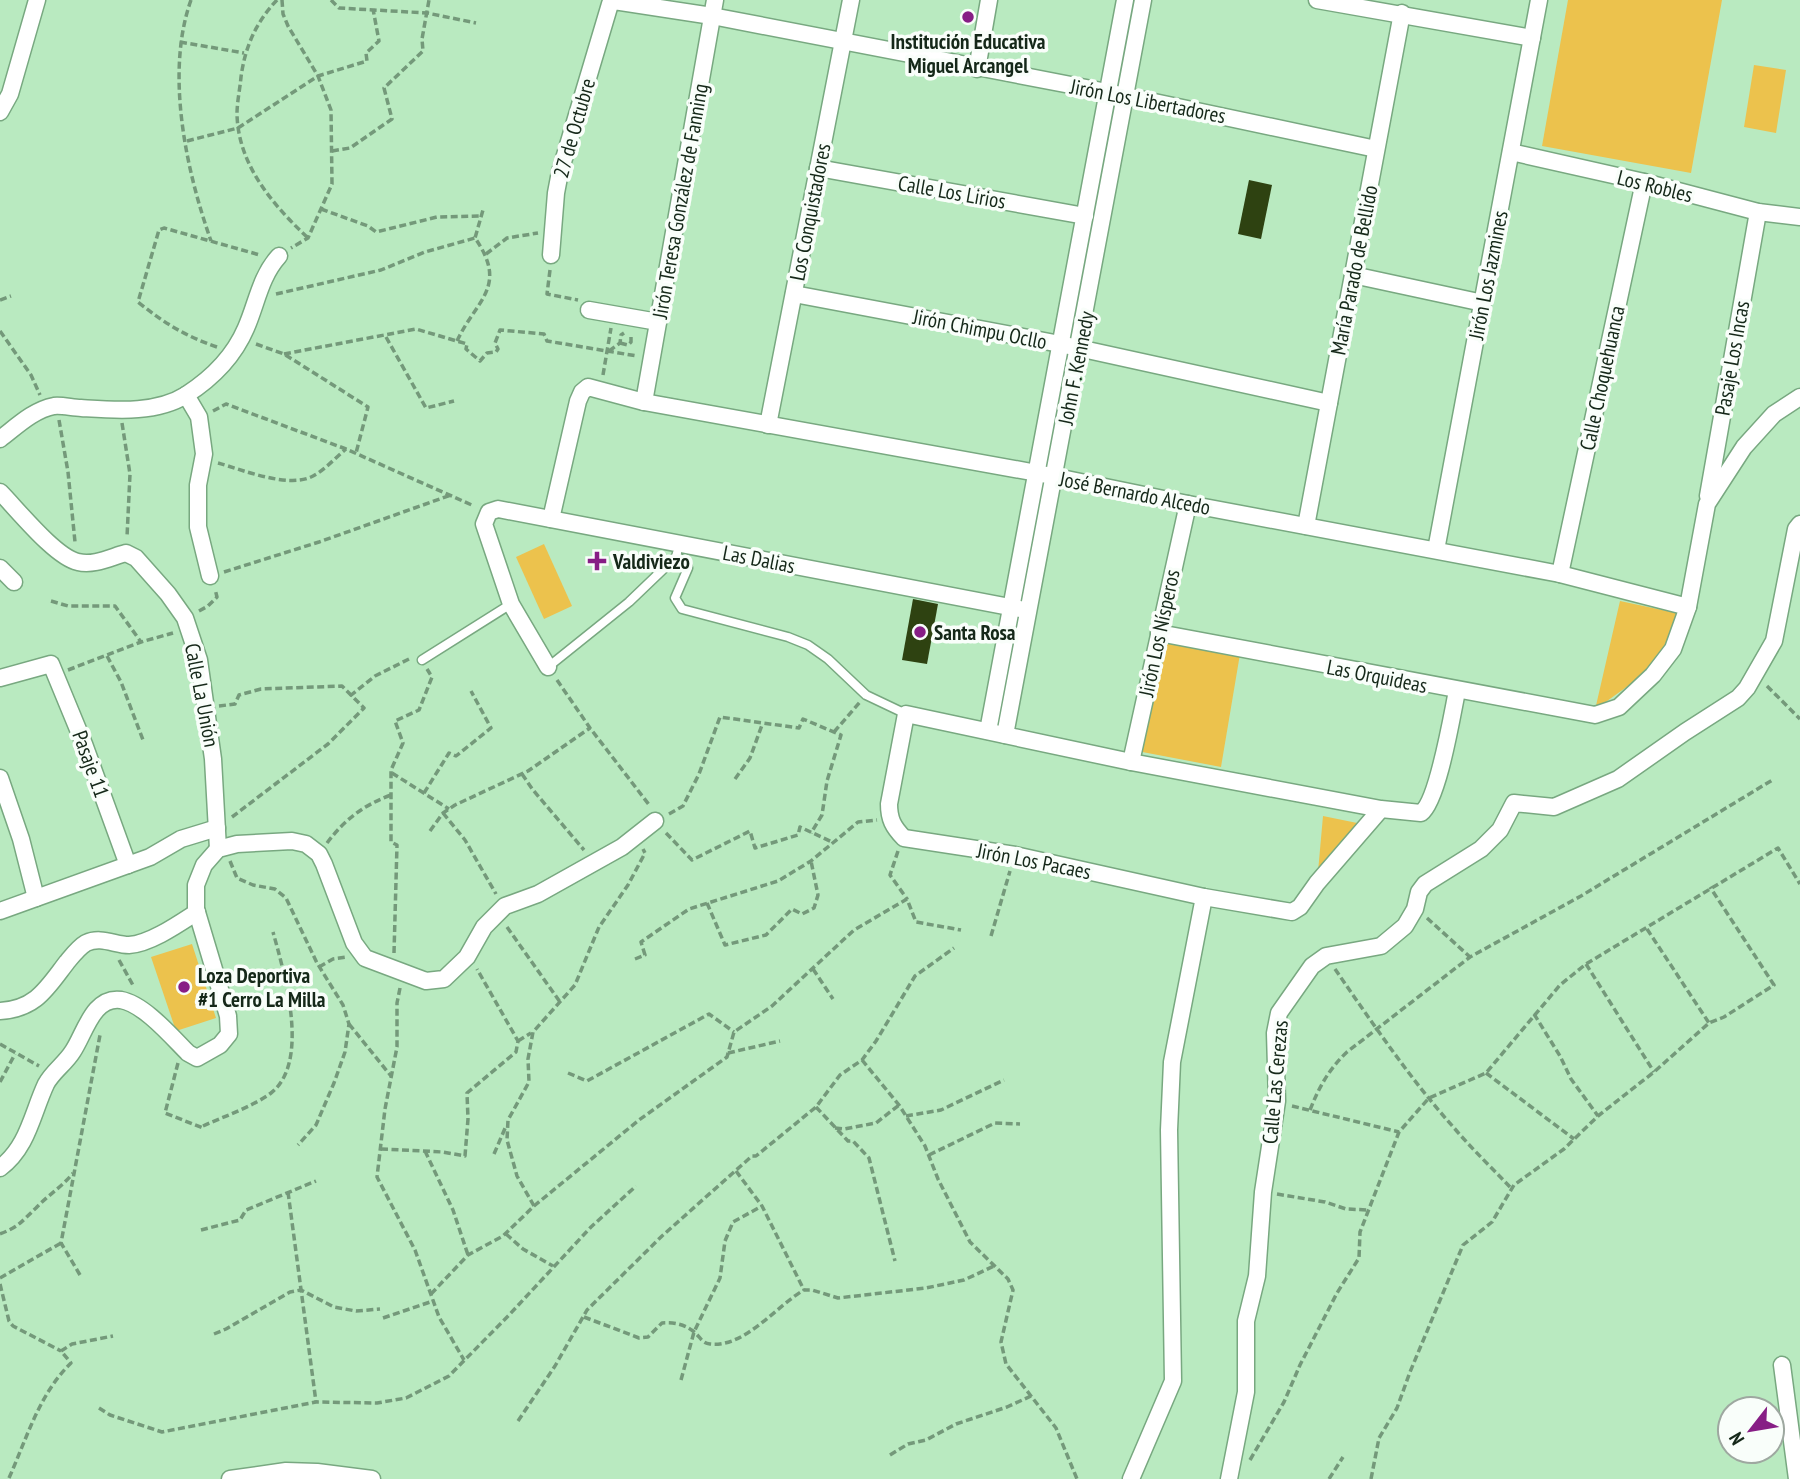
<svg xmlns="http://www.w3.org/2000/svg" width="1800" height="1479" viewBox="0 0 1800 1479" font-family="'PT Sans Narrow',sans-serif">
  <rect width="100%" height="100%" fill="#b9eac0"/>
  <!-- green -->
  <g fill="#ecc24d">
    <polygon points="1568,0 1722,0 1691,173 1542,146"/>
    <polygon points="1754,65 1786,70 1776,133 1744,127"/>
    <polygon points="544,544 572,606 544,619 516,557"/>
    <path d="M1620,601l61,13c-15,51 -46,66 -86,96z"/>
    <polygon points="1160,640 1240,654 1221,767 1137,751"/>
    <polygon points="1323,816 1367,825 1317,883"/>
    <polygon points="192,944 216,1018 176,1031 151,957"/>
  </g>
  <!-- building -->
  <g fill="#2e4211">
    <polygon points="1249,180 1272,185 1261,239 1238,234"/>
    <polygon points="913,599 938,604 927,664 902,660"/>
  </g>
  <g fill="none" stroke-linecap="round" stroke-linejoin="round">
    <!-- lane casing -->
    <g stroke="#78a880" stroke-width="11">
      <g id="lane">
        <polyline points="676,557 686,562 688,568 675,598 682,609 788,637 808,645 828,659 866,695 906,714"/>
        <polyline points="422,660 511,604"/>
        <polyline points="548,667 629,602 676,557 677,553"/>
      </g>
    </g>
    <!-- street casing -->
    <g stroke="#78a880" stroke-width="19">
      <g id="street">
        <polyline points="1317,0 1532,38"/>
        <polyline points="977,69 989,0"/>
        <polyline points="0,112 10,94 37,0"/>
        <polyline points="1511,152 1644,182 1758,212 1800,217"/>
        <polyline points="818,168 1085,216"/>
        <polyline points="551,255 556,193 560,172 610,4 614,1 712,16 1107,92 1376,149"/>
        <polyline points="1353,275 1483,303"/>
        <polyline points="794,294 1060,344 1329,403"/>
        <polyline points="589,310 658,322"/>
        <polyline points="186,395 199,417 204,454 198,485 198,527 210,576"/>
        <polyline points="644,402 715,0"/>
        <polyline points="768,425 851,0"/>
        <path d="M0,439c16,-12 33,-29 54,-33 8,-1 19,2 27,2 33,2 75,6 105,-13 25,-16 48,-39 60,-67 11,-25 14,-51 33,-72"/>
        <path d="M0,492c17,17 55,65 78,70 16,4 33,-5 48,-9l10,5 32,36 17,24 14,42 14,99 5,90"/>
        <polyline points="1708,496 1758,212"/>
        <polyline points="551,519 578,401 582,392 588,387 644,402 1037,473 1188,504 1560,574 1688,607"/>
        <polyline points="1306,526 1402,13"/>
        <polyline points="1436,550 1539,0"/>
        <polyline points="0,568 14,582"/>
        <polyline points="1560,574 1644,182"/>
        <polyline points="1159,633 1595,715 1619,707 1653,675 1673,649 1688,607 1707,504 1744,447 1774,414 1800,397"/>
        <polyline points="548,667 511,604 484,524 489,512 498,509 1020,609"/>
        <polyline points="0,678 51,664 84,744 128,865"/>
        <polyline points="988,731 1125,0"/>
        <polyline points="1005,735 1143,0"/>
        <polyline points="1131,762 1188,504"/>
        <polyline points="0,778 21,839 36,898"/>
        <path d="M1381,809l-64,74 -17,24 -8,5 -88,-15 -189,-42 -111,-17c-11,-11 -15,-19 -15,-34l17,-90 225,48 250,47 40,4c17,-12 31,-98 36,-122"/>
        <polyline points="0,911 150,857 181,839 217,828"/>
        <path d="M0,1011c36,-2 47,-23 67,-49 5,-6 12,-15 19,-19 15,-7 29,2 43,2 21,-1 51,-22 68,-33"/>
        <path d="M0,1168c28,-21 32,-54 46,-84 7,-13 19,-20 27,-33 12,-18 20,-55 48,-51 23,4 51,37 67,53l9,5 23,-13 9,-11 -1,-18 -32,-107v-24l8,-20 14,-16 19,-5 55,-3 14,3 13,10 5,10 30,79 11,15 61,23 18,-2 23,-22 17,-30 21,-21 33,-12 84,-47 33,-26"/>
        <polyline points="1782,1365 1797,1479"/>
        <polyline points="230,1479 286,1471 317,1472 372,1479"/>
        <polyline points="1131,1479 1173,1381 1169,1130 1172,1062 1204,897"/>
        <polyline points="1229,1479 1246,1392 1246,1321 1257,1276 1263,1192 1277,1101 1275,1033 1279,1013 1312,966 1326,956 1381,946 1405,926 1415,909 1419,892 1425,884 1481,849 1500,830 1514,803 1554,807 1618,779 1685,732 1738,698 1747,688 1774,641 1796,529 1800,524"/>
      </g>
    </g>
    <!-- path -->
    <g stroke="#74997a" stroke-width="3.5" stroke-dasharray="7 3.5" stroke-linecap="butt">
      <path d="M191,0c-26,73 -5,170 20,241"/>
      <path d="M277,0c-21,22 -32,47 -36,77 -1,12 -4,25 -4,37 1,51 36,91 71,124"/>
      <polyline points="282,0 283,14 288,26 318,76 331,110 332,184 308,238 291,248"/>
      <polyline points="331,0 339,8 427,13 476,23"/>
      <polyline points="180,42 244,53"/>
      <polyline points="187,141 238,128 318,76 367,61 366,53 379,41 373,9"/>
      <polyline points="332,151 350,148 392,119 384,88 423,51 422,39 429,0"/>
      <polyline points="321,209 368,226 376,232 437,217 482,216"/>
      <polyline points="486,254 507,238 538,233"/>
      <polyline points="550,270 547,294 578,300"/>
      <polyline points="276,294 381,270 425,252 475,238"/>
      <polyline points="0,300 11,296"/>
      <polyline points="0,331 31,375 40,395"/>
      <polyline points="386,337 426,408 454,401"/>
      <path d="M457,341c19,-41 52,-54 18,-103l8,-28"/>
      <polyline points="620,343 628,345 631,342 631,334"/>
      <polyline points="256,344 284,354 368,407 356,453"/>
      <path d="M217,347c-32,-11 -53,-24 -79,-45l21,-72 5,-2 96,27"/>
      <polyline points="609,351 620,343 621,335 624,333"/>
      <polyline points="284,354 416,329 467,344 466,349 480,361 487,353 496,352 498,349 495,343 500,330 544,334 547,341 637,356"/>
      <polyline points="603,375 611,328"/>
      <polyline points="213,411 226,404 346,449 474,506"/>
      <polyline points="59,420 68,472 75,542 73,542"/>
      <polyline points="122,423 130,474 127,537"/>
      <path d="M218,463c25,7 69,25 93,14 13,-6 24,-19 35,-28"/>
      <polyline points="224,572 319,542 451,495"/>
      <polyline points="51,601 68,606 115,606 141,642"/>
      <polyline points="199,611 208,606 217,597 215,589"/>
      <polyline points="107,656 121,682 143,740"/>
      <polyline points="68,670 141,642 173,633"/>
      <polyline points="557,680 590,728 650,806"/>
      <polyline points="1767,686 1800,719"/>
      <polyline points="350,696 375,676 411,658"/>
      <polyline points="219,706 235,704 239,695 261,689 342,686 364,708 328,744 232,817"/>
      <polyline points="834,732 860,702"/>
      <polyline points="392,773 449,809"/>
      <polyline points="522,774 533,790 584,850"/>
      <polyline points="735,779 750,758 762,725"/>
      <polyline points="424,793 449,753 456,756 491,728 471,691"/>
      <polyline points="443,813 465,840 496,894"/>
      <polyline points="669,814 683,806 699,774 720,717 799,728 803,719 841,735 827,781 822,815 811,833"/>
      <polyline points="430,831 443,813 455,805 528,771 590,728"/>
      <polyline points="666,833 692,860 750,831 755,848 798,835 800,827 832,842"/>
      <path d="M327,843c18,-24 37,-38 64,-48"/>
      <polyline points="898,851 890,875 907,899"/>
      <polyline points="230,861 237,878 253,885 275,889 286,898 317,963 343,1005 349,1024 345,1052 334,1083 316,1125 298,1145"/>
      <polyline points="707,903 725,945 766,935 792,909 802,914 814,908 818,895 811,861"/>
      <polyline points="1427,918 1470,957"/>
      <polyline points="507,927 560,1002"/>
      <polyline points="1647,929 1709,1023"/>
      <polyline points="991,936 1010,871"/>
      <polyline points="394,953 397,845 391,842 391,770 403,743 395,721 419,710 432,677 427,669"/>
      <polyline points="635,959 645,955 641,942 689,909 778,881 811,861 858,822 877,820"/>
      <polyline points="119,960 134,987"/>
      <polyline points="1586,964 1654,1072"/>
      <polyline points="319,967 333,959 347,957"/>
      <polyline points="813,969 833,999"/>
      <path d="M1335,969c38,55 76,111 120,160 18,21 38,40 56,59"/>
      <polyline points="400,988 397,1003 397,1047 385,1109 377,1177 415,1250 439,1317 464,1360"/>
      <polyline points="1534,1014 1560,1056 1571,1079 1598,1116"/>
      <polyline points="349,1024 391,1076"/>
      <polyline points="518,1041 531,1033"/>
      <polyline points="0,1044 39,1066"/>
      <polyline points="728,1053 780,1041"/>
      <polyline points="862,1060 899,1105 925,1146 938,1179 970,1242 1008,1279 1013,1290 1001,1342 1006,1364 1056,1428 1077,1479"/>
      <polyline points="178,1063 165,1113 203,1128"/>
      <polyline points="568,1073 587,1081 709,1014 734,1032"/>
      <polyline points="1486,1073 1574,1139"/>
      <polyline points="0,1082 15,1054"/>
      <polyline points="1292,1106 1399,1132"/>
      <polyline points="816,1107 848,1141 853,1141 869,1158 895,1261"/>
      <path d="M1310,1110c9,-23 19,-41 37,-58l123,-95 111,-61 193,-117"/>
      <polyline points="906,1116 941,1110 1004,1080"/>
      <path d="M203,1126c22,-10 49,-19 68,-33 40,-31 13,-121 2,-161"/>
      <polyline points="835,1128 844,1129 876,1123 899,1105"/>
      <polyline points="381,1149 443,1152 465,1156 468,1119 467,1093 516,1052 518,1041 477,969"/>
      <polyline points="425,1151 453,1210 468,1255"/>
      <polyline points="494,1154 506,1126"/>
      <polyline points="929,1155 995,1123 1020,1124"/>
      <polyline points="736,1171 762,1206 804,1290"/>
      <polyline points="288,1192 316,1402"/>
      <polyline points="1277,1194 1325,1202 1346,1209 1368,1210"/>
      <polyline points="534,1206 517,1176 507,1140 508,1120 529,1082 528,1059 533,1032 575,985 599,927 628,885 645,853 643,849"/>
      <polyline points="201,1230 240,1220 246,1210 316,1181"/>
      <path d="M0,1234c20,-8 21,-12 36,-26 12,-13 26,-21 37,-35"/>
      <polyline points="506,1234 523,1249 553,1266"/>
      <polyline points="80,1275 61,1243 100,1035"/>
      <polyline points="0,1278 61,1243"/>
      <polyline points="0,1284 9,1321 13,1326 61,1351"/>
      <polyline points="431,1294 468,1255 503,1236 534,1206 639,1120 727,1057 734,1032 772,1006 854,930 907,899 916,922 961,930"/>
      <path d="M584,1317l55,21 9,-1 14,-14c11,-1 22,1 31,8 7,5 8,12 17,13 35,4 66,-38 94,-54h8l26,8 88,-10 38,-8 30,-14"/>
      <polyline points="383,1318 433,1301"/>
      <polyline points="214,1334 226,1329 290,1292 301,1290 334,1307 356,1311 380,1309"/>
      <polyline points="681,1380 694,1332 720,1278 725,1241 733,1222 762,1206"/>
      <polyline points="99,1408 110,1415 162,1432 316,1402 377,1403 406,1398 449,1376 510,1314 591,1227 636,1186"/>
      <polyline points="518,1421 555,1366 587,1310 662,1236 752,1156 756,1156 816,1107 840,1075 862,1060 876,1041 915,976 954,948"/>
      <polyline points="890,1455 908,1444 926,1440 956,1424 1007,1407 1031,1396"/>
      <polyline points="1250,1460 1284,1402 1300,1365 1337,1293 1359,1258 1360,1232 1399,1132 1429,1098 1486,1073 1560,985 1586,964 1778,848 1800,884"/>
      <path d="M9,1478c18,-40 30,-84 62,-115l-10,-12 11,-7 41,-8"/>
      <polyline points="1329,1479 1343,1457"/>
      <polyline points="1371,1479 1379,1438 1397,1408 1410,1372 1463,1245 1492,1222 1514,1185 1564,1149 1598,1116 1654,1072 1709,1023 1724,1017 1774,985 1710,887"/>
    </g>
    <!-- lane -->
    <use href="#lane" stroke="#fff" stroke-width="8"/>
    <!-- street -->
    <use href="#street" stroke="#fff" stroke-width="16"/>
  </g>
  <!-- markers -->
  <g fill="#871e85" stroke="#f9fefa" stroke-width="2.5">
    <circle cx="968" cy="17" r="7"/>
    <path d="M593.5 550.5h7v7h7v7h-7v7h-7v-7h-7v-7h7z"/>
    <circle cx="920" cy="632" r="7"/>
    <circle cx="184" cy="987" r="7"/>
  </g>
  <g text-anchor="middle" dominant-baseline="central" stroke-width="7" stroke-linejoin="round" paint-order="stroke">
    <!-- poi labels -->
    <g font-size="21" font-weight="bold" fill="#152819" stroke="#f9fefa" text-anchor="start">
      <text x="968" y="41" text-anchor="middle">Institución Educativa<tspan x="968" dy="24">Miguel Arcangel</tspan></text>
      <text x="613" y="561">Valdiviezo</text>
      <text x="934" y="632">Santa Rosa</text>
      <text x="198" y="975">Loza Deportiva<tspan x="198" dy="24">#1 Cerro La Milla</tspan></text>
    </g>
    <!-- street labels -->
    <g font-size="21" fill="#152819" stroke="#f9fefa">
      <text transform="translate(1148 101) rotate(11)">Jirón Los Libertadores</text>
      <text transform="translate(574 128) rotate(-74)">27 de Octubre</text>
      <text transform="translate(1655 186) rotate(14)">Los Robles</text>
      <text transform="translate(952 192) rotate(10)">Calle Los Lirios</text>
      <text transform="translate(680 201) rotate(-80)">Jirón Teresa González de Fanning</text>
      <text transform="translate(810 212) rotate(-79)">Los Conquistadores</text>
      <text transform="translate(1354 270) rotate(-79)">María Parado de Bellido</text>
      <text transform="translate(1488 275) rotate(-79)">Jirón Los Jazmines</text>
      <text transform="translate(980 329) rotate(11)">Jirón Chimpu Ocllo</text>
      <text transform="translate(1732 358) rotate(-80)">Pasaje Los Incas</text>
      <text transform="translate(1076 368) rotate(-79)">John F. Kennedy</text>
      <text transform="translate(1602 378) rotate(-78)">Calle Choquehuanca</text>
      <text transform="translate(1135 493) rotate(11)">José Bernardo Alcedo</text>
      <text transform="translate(759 559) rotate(11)">Las Dalias</text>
      <text transform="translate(1159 633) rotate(-78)">Jirón Los Nísperos</text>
      <text transform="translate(1377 676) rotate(11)">Las Orquideas</text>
      <text transform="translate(202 695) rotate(79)">Calle La Unión</text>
      <text transform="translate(91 764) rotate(70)">Pasaje 11</text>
      <text transform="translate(1034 861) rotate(11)">Jirón Los Pacaes</text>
      <text transform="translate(1275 1082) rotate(-85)">Calle Las Cerezas</text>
    </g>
  </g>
  <!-- north arrow -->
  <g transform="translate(1751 1430) rotate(239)"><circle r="33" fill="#f9fefa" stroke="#9ea8a0" stroke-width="2"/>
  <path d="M0-5L12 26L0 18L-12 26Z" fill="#871e85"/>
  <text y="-10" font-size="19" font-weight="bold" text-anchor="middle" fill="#152819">N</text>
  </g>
</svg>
